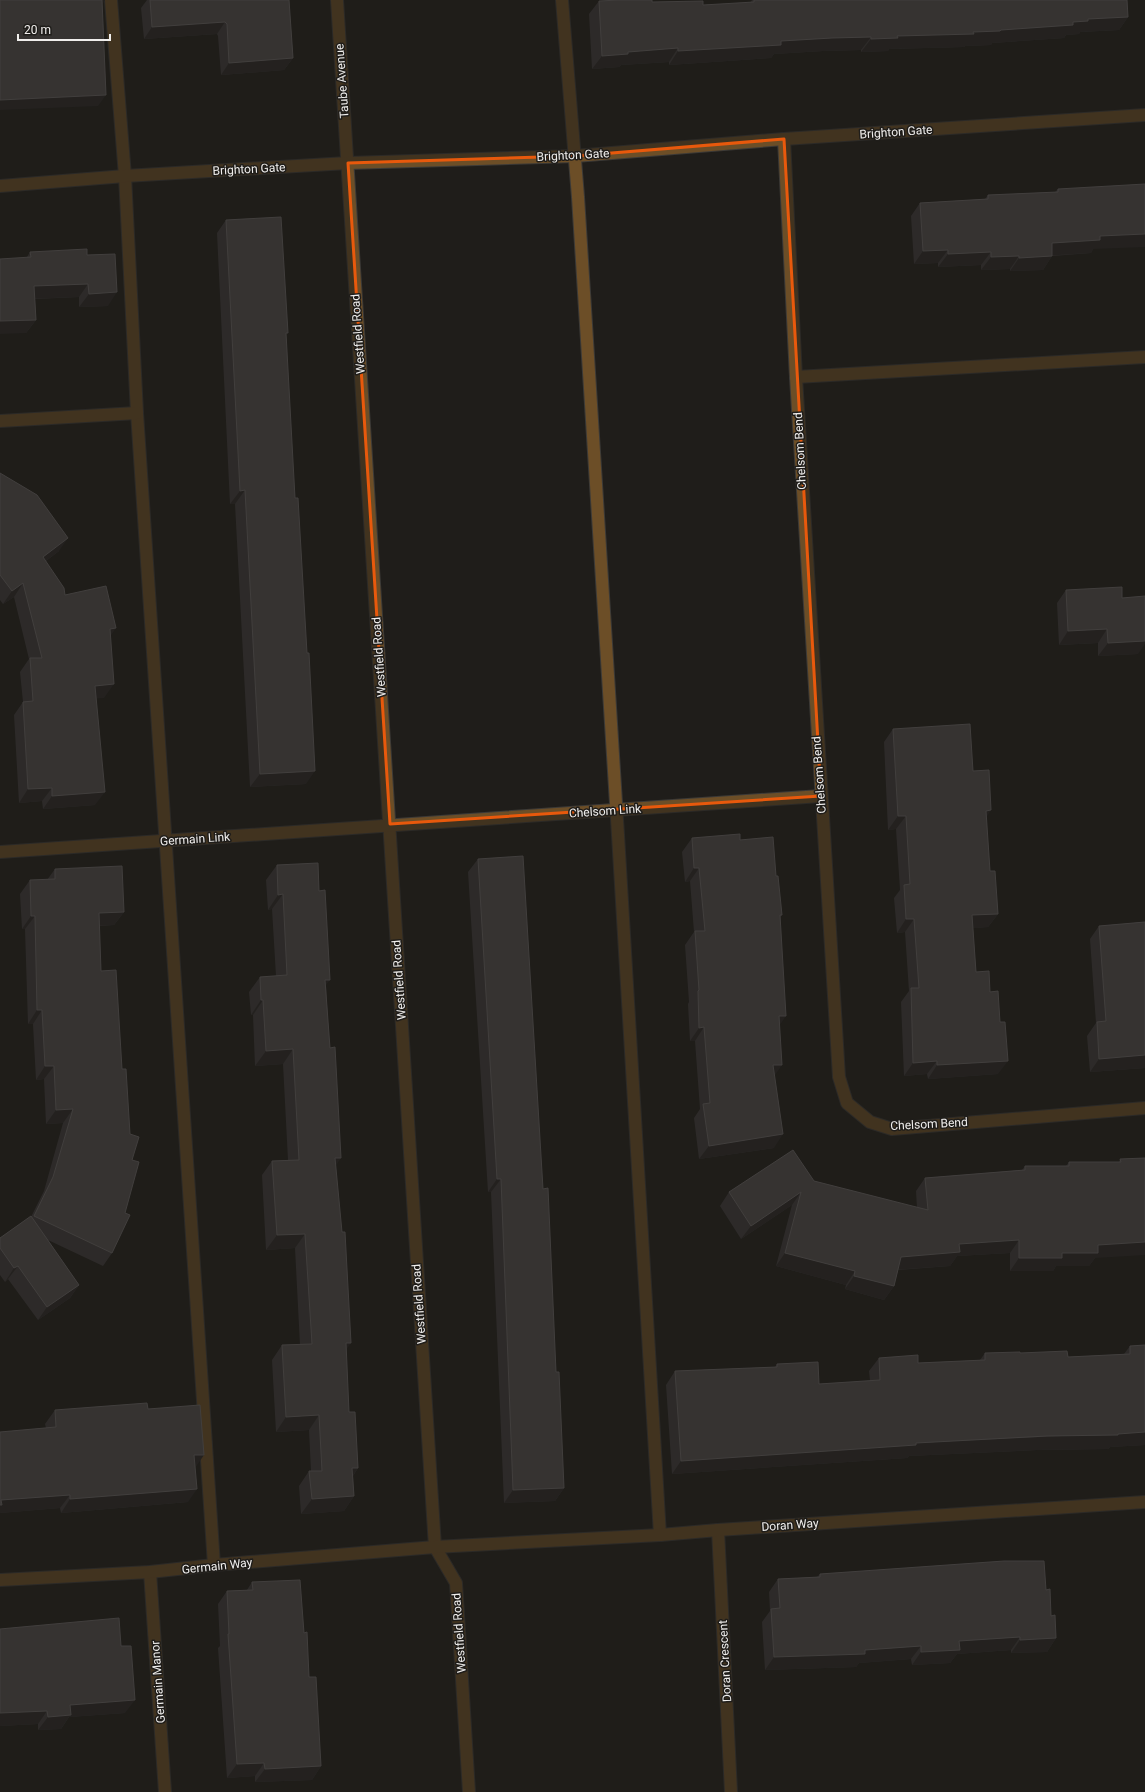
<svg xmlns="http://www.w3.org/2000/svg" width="1145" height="1792" viewBox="0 0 1145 1792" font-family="Roboto,sans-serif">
  <rect width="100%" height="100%" fill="#1f1d1a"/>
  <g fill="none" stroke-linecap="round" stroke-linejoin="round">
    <!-- minor casing -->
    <g stroke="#3c3a37" stroke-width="14">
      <g id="minor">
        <polyline points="111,0 125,176 137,413 214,1565"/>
        <polyline points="337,0 435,1547 456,1583 469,1792"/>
        <polyline points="562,0 578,197 618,835 660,1535"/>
        <polyline points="784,139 796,377 839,1077 847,1103 870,1122 892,1129 1145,1108"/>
        <polyline points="0,186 125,176 348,163 575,156 784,139 1145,115"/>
        <polyline points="796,377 1145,357"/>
        <polyline points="0,421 137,413"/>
        <polyline points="0,852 821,796"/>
        <polyline points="718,1530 731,1792"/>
        <polyline points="150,1572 165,1792"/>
        <polyline points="0,1580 150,1572 214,1565 435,1547 660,1535 718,1530 1145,1502"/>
      </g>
    </g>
    <!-- minor -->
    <use href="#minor" stroke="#6c4e27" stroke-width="12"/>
  </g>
  <!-- wall -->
  <g fill="#3f3b3c">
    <polygon points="147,0 289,0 293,58 284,70 221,75 218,36 217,34 144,39 141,8"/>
    <polygon points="752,0 1127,0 1128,17 1119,30 1080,32 1079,34 1066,35 1064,38 992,43 991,45 965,46 964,47 889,49 888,51 861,52 861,50 823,51 774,54 771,58 669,65 669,62 621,65 619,67 592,69 589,14 599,1 652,2 703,5 750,3"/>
    <polygon points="1058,189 1093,249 1091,253 1052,256 1043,270 1010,271 1010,269 981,270 981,265 938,267 938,263 914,264 911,216 920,203 985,199 988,195 1055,192"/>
    <polygon points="226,220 286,336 306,784 250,787 235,504 230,504 217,233"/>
    <polygon points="30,252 87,255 108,306 79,307 79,297 35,299 36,320 26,333 27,257"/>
    <polygon points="0,473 59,551 46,561 65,595 110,636 104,698 96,698 95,805 43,809 42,801 19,803 14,715 23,702 20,672 29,659 14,597 3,604 0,600"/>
    <polygon points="1066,590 1122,598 1138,654 1098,656 1098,643 1059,645 1057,603"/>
    <polygon points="893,729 973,771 986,817 990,871 998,914 988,927 973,928 976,972 990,992 998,1074 928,1079 927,1074 904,1076 901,1002 909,991 905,932 897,933 894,898 900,890 896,829 888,830 884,742"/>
    <polygon points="692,838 740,840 776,876 782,915 780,917 780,1025 774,1076 774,1148 699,1159 694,1118 700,1109 695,1041 690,1041 688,1004 689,1002 685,945 694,932 690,881 685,882 682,852"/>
    <polygon points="478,859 543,1189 564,1488 555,1501 504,1503 491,1192 488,1192 468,872"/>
    <polygon points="277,865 319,891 326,985 349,1412 358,1468 353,1476 354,1496 344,1511 301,1514 299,1486 309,1471 311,1471 309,1430 276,1432 272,1360 282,1345 300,1345 295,1248 266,1250 262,1175 272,1161 288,1160 283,1064 255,1066 253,1015 251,1015 249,992 260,977 276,976 272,909 268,910 266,880"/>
    <polygon points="55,869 124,912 114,925 99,926 101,971 122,1069 132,1160 112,1253 103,1266 48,1240 79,1285 70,1298 38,1320 8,1279 5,1282 0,1275 0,1238 31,1217 44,1191 63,1123 46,1124 44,1079 36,1080 33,1024 28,1024 25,929 22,929 20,894 30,880 47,880"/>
    <polygon points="1145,922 1145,1068 1090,1072 1087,1036 1096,1023 1090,939 1099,926"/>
    <polygon points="1145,1158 1095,1258 1089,1266 1056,1266 1053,1271 1010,1271 1010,1253 957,1256 950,1266 898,1270 894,1286 884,1300 845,1289 846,1285 776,1266 792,1205 741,1239 720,1206 729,1192 814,1181 917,1208 916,1191 925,1178 1022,1170 1025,1166 1066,1166 1069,1162 1119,1162 1120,1159"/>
    <polygon points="1145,1345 1145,1445 1110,1447 1108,1449 1037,1450 909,1456 907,1458 672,1474 666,1385 675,1371 775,1367 777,1364 819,1384 870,1381 869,1371 879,1358 918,1363 980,1360 985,1353 1020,1353 1068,1357 1124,1354 1130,1346"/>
    <polygon points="148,1409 195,1467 188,1502 61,1513 60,1508 0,1513 0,1432 46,1428 45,1424 55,1410"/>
    <polygon points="820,1574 1046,1590 1056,1638 1047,1652 1011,1653 1011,1650 957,1654 950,1663 912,1665 911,1659 859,1663 856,1667 765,1670 762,1622 770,1611 769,1592 778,1579 817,1577"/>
    <polygon points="252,1582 304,1633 309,1677 321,1766 312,1780 255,1782 255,1776 227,1778 218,1648 220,1646 218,1604 227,1591 247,1590"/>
    <polygon points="0,1629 125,1713 69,1717 61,1729 38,1730 38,1724 0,1726"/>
  </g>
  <!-- shaded-wall -->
  <g fill="#2a2727">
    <polygon points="101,0 105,0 99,10"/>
    <polygon points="1128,17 1119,30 1080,32 1079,34 1066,35 1064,38 992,43 991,45 965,46 964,47 889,49 888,51 861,52 871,39 897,36 973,32 1073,22 1088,19"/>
    <polygon points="225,22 217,34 144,39 152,27"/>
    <polygon points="871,37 861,50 823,51 774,54 771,58 669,65 678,51 781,41 832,38"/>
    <polygon points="678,48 669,62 621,65 619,67 592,69 602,56 628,52"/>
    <polygon points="293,58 284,70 221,75 229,63"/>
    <polygon points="106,95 98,106 0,110 0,100"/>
    <polygon points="1145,234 1145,247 1093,249 1091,253 1042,256 1052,243 1100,236"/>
    <polygon points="948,250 938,263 914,264 923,251"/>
    <polygon points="991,252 981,265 938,267 948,254"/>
    <polygon points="1019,256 1010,269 981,270 991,257"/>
    <polygon points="1052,256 1043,270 1010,271 1019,258"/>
    <polygon points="88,284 79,297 25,299 34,286"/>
    <polygon points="117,292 108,306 79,307 89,294"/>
    <polygon points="36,320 26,333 0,334 0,321"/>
    <polygon points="245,490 235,504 230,504 240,491"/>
    <polygon points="68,538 59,551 34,570 43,557"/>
    <polygon points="23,583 14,597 3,604 12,591"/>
    <polygon points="116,628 107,641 110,629"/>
    <polygon points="1107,629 1098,643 1059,645 1068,631"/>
    <polygon points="1145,641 1145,644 1138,654 1098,656 1108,643"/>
    <polygon points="114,684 104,698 85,699 95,686"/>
    <polygon points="315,771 306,784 250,787 260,774"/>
    <polygon points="52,788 42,801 19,803 28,789"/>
    <polygon points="105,792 95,805 43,809 52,796"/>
    <polygon points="991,810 982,824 986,811"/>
    <polygon points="898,816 906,816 896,829 888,830"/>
    <polygon points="694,868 699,868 690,881 685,882"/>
    <polygon points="283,894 272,909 268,910 278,895"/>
    <polygon points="124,912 114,925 89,926 99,913"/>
    <polygon points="998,914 988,927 963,929 972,915"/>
    <polygon points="31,916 35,916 25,929 22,929"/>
    <polygon points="906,919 914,919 905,932 897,933"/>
    <polygon points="325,980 330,980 319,994"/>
    <polygon points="261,1000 263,1000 253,1015 251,1015"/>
    <polygon points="37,1010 42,1010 33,1024 28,1024"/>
    <polygon points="779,1016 786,1016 777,1029"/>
    <polygon points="704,1027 695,1041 690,1041 699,1028"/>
    <polygon points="293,1049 283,1064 255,1066 266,1051"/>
    <polygon points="1145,1055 1145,1068 1090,1072 1099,1059"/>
    <polygon points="937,1061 927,1074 904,1076 913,1063"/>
    <polygon points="1008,1061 998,1074 928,1079 937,1065"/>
    <polygon points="773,1065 782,1065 773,1078"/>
    <polygon points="45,1066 54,1066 44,1079 36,1080"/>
    <polygon points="73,1109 63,1123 46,1124 56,1110"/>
    <polygon points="783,1134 774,1148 699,1159 709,1146"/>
    <polygon points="335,1158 341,1158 331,1173"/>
    <polygon points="497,1179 501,1179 491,1192 488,1192"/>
    <polygon points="801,1192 792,1205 741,1239 751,1226"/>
    <polygon points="305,1234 295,1248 266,1250 277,1235"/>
    <polygon points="1019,1240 1010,1253 957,1256 950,1266 892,1270 901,1257 959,1244"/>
    <polygon points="1145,1242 1145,1255 1095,1258 1089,1266 1056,1266 1053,1271 1010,1271 1019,1258 1062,1253 1098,1245"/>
    <polygon points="785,1253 855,1271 846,1285 776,1266"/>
    <polygon points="18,1266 8,1279 5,1282 14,1268"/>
    <polygon points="854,1276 894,1286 884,1300 845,1289"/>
    <polygon points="79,1285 70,1298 38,1320 47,1307"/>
    <polygon points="346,1343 351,1343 341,1357"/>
    <polygon points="319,1415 309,1430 276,1432 286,1417"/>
    <polygon points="1145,1432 1145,1445 1110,1447 1108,1449 1037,1450 909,1456 907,1458 672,1474 681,1461 916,1443"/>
    <polygon points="194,1455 204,1455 195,1468"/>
    <polygon points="352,1468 358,1468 348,1483"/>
    <polygon points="564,1488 555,1501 504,1503 513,1490"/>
    <polygon points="197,1489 188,1502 61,1513 70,1499"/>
    <polygon points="70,1495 60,1508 0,1513 0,1502 1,1500"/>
    <polygon points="354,1496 344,1511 301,1514 312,1499"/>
    <polygon points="1020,1637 1011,1650 957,1654 950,1663 912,1665 921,1652 959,1641"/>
    <polygon points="1056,1638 1047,1652 1011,1653 1020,1640"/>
    <polygon points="921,1646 911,1659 859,1663 856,1667 765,1670 774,1657"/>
    <polygon points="135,1700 125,1713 69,1717 61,1729 38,1730 48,1717 70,1705"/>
    <polygon points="47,1711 38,1724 0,1726 0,1713"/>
    <polygon points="264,1763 255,1776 227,1778 237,1764"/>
    <polygon points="321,1766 312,1780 255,1782 265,1769"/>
  </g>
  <!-- building -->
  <g fill="#524e4f" stroke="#6b6768">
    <polygon points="0,0 102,0 106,95 0,100"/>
    <polygon points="150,0 289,0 293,58 229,63 227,24 225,22 152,27"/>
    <polygon points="619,0 652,0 652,2 703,1 703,5 754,2 754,0 1127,0 1128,17 1088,19 1088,21 1073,22 1073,25 1001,30 1000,31 973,32 974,34 897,36 898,38 871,39 871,37 832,38 781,41 781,45 678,51 678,48 628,52 628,54 602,56 599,1"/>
    <polygon points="1145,184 1145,234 1100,236 1100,240 1052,243 1052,256 1019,258 1019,256 991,257 991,252 948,254 948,250 923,251 920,203 988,199 988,195 1058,192 1058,189"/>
    <polygon points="281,217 288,333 286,333 295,498 298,498 307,653 309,653 315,771 260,774 245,490 240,491 226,220"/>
    <polygon points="87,249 87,255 115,254 117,292 89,294 88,284 34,286 36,320 0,321 0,259 31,257 30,252"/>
    <polygon points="0,473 37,495 68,538 43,557 64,588 65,595 106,586 116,628 110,629 114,684 95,686 105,792 52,796 52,788 28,789 23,702 33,701 30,658 42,658 23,583 12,591 0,575"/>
    <polygon points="1122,587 1122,598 1145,596 1145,641 1108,643 1107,629 1068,631 1066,590"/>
    <polygon points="970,724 973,771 989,770 991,810 986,811 990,871 995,871 998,914 972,915 976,972 989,971 990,992 998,991 1000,1022 1005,1022 1008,1061 937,1065 937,1061 913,1063 911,988 919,988 914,919 906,919 904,885 910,884 906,816 898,816 893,729"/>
    <polygon points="740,834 740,840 773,837 776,876 778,876 782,915 780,915 786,1016 779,1016 782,1065 773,1065 783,1134 709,1146 703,1104 710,1103 704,1027 699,1028 698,991 699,990 695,931 705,931 699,868 694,868 692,838"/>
    <polygon points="523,856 543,1189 548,1188 556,1372 559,1372 564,1488 513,1490 501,1179 497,1179 478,859"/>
    <polygon points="318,863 319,891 325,890 330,980 325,980 330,1048 335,1047 341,1158 335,1158 342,1232 345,1232 351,1343 346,1343 349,1412 355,1412 358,1468 352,1468 354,1496 312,1499 309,1471 322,1471 319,1415 286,1417 282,1345 312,1344 305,1234 277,1235 272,1161 299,1160 293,1049 266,1051 263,1000 261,1000 260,977 287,975 283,894 278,895 277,865"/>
    <polygon points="122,866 124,912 99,913 101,971 116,970 122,1069 126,1069 130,1134 139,1137 132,1160 139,1162 125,1213 130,1215 112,1253 34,1216 53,1177 73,1109 56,1110 54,1066 45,1066 42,1010 37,1010 35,916 31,916 30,880 55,879 55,869"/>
    <polygon points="1145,922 1145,1055 1099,1059 1097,1022 1106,1021 1099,926"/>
    <polygon points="793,1150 814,1181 928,1210 925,1178 1025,1170 1025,1166 1069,1166 1069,1162 1121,1162 1120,1159 1145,1158 1145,1242 1098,1245 1098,1253 1062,1253 1062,1258 1019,1258 1019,1240 959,1244 960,1252 901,1257 894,1286 854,1276 855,1271 785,1253 801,1192 751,1226 729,1192"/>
    <polygon points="31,1216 79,1285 47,1307 18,1266 14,1268 0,1248 0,1238"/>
    <polygon points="1145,1345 1145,1432 1118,1434 1118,1435 1047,1436 916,1443 916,1445 681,1461 675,1371 777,1367 777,1364 818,1362 819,1384 880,1380 879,1358 918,1355 918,1363 985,1360 985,1353 1020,1352 1020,1353 1067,1351 1068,1357 1130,1354 1130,1346"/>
    <polygon points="147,1403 148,1409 200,1405 204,1455 194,1455 197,1489 70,1499 70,1495 1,1500 2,1505 0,1505 0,1432 56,1427 55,1410"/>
    <polygon points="1004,1561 1044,1561 1046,1590 1050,1589 1051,1616 1055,1615 1056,1638 1020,1640 1020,1637 959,1641 960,1650 921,1652 921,1646 865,1650 865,1654 774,1657 771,1609 780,1608 778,1579 820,1577 820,1574"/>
    <polygon points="300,1580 304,1633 307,1632 309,1677 316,1677 321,1766 265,1769 264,1763 237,1764 228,1634 229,1634 227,1591 253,1590 252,1582"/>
    <polygon points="119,1618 121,1646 131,1646 135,1700 70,1705 71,1715 48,1717 47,1711 0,1713 0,1629"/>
  </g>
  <!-- marked area -->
  <path d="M0 0H1145V1792H0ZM784,139l37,657 -431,28 -42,-661 227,-7z" fill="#1f1d1a" fill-opacity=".55" fill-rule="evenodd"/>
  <path fill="none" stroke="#e8590c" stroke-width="3" stroke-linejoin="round" d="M784,139l37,657 -431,28 -42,-661 227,-7z"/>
  <g text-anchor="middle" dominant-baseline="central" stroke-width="3" stroke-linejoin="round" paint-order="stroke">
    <!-- street labels -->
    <g font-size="12" fill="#f0eeec" stroke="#1f1d1a">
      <text transform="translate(342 81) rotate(-94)">Taube Avenue</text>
      <text transform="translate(896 132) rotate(-4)">Brighton Gate</text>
      <text transform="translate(573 155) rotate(-3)">Brighton Gate</text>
      <text transform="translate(249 169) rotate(-3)">Brighton Gate</text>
      <text transform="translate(358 334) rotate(-94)">Westfield Road</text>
      <text transform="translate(800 451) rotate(-93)">Chelsom Bend</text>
      <text transform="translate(379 657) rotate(-94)">Westfield Road</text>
      <text transform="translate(819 775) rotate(-94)">Chelsom Bend</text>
      <text transform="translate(605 811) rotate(-4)">Chelsom Link</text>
      <text transform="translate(195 839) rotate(-4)">Germain Link</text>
      <text transform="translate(399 980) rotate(-94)">Westfield Road</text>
      <text transform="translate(929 1124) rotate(-3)">Chelsom Bend</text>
      <text transform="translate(419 1304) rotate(-94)">Westfield Road</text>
      <text transform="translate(790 1525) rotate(-4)">Doran Way</text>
      <text transform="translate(217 1566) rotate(-6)">Germain Way</text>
      <text transform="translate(459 1633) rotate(-94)">Westfield Road</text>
      <text transform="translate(725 1661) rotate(-93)">Doran Crescent</text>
      <text transform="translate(158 1682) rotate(-94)">Germain Manor</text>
    </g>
  </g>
  <!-- scale -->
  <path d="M18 34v6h92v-6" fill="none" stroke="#f0eeec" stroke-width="2"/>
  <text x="24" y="34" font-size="12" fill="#f0eeec" stroke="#1f1d1a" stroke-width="3" paint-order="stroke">20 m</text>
</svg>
